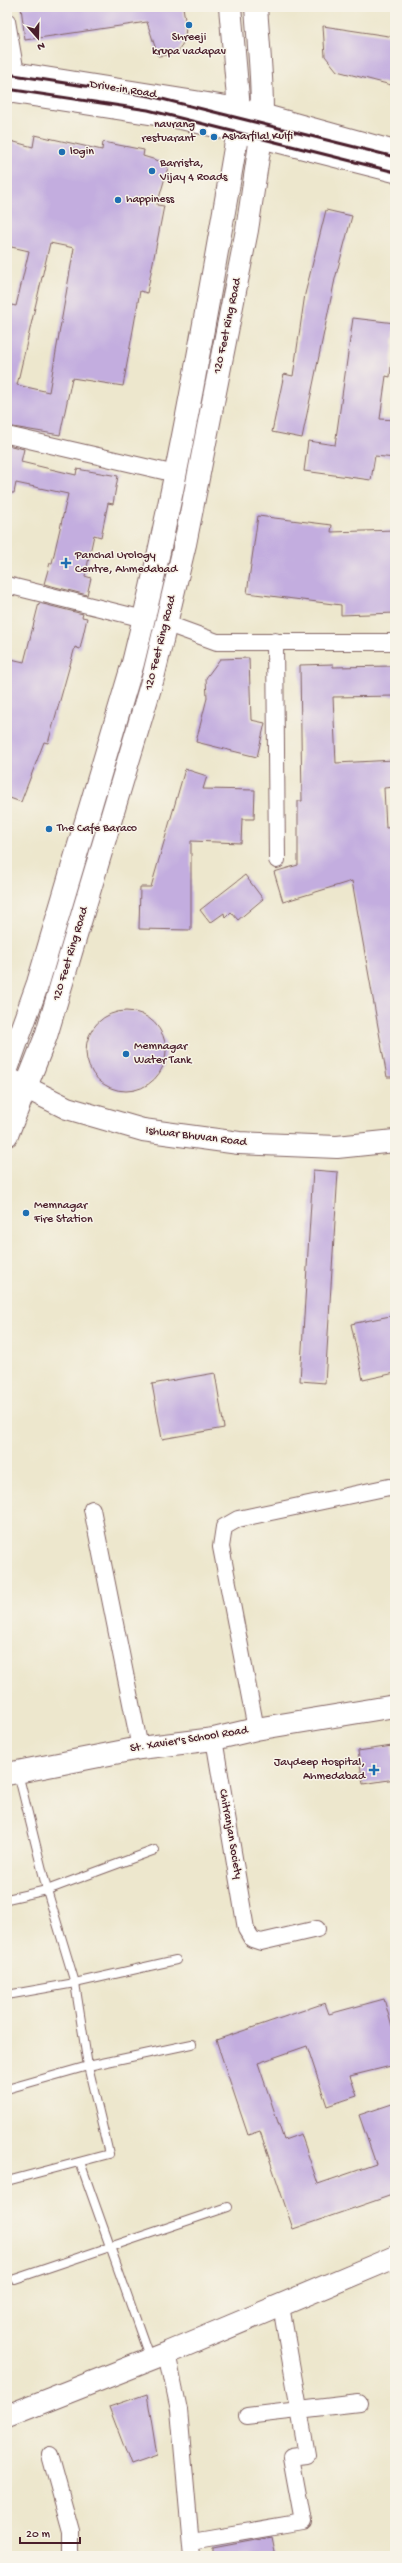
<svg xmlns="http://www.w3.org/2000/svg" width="402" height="2563" viewBox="0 0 402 2563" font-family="'Gochi Hand',sans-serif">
  <rect width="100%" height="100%" fill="#f7f3e8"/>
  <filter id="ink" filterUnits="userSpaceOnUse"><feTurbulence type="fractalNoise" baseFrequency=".025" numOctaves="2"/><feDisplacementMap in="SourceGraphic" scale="8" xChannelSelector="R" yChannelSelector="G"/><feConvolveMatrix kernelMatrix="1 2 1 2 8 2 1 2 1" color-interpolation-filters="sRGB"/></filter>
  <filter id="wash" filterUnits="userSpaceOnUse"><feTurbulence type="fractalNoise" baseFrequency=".012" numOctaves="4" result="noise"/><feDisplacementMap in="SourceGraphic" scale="16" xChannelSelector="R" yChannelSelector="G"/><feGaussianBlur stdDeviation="0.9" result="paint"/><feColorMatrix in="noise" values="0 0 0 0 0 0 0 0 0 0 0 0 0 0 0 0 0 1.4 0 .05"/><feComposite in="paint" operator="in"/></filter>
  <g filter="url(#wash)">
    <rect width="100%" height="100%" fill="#ede7cd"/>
    <g id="blocks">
      <!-- building -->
      <g fill="#c3addf" fill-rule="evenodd">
        <polygon points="21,7 183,7 186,26 185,39 177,54 158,56 147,22 25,40"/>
        <polygon points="323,26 395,37 395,86 337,71 325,56"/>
        <path d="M35,135l67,15 1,-8 41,8 -1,6 26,8 -12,41 7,1 -17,87 -7,-2 -17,95 -51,-8 -12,57 -53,-9v-122l9,2 13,-55 -22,-5v-106l26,7zM50,243l24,5 -25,144 -32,-7z"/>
        <polygon points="326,210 352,216 335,279 302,438 272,432 284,374 293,376 305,294"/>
        <polygon points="353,318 395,323 390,377 386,376 380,419 395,420 395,458 375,456 371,480 304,471 308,441 335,445"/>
        <polygon points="7,445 24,449 21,462 76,475 77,469 118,476 113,504 108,503 101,537 94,535 85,576 91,578 87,595 44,584 50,563 52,563 68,494 16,483 14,493 7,493"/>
        <polygon points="258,516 332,525 331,532 395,530 395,613 341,615 341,605 247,593"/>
        <polygon points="39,603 83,614 82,617 87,618 80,649 75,647 48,743 44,742 21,802 7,797 7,658 24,662"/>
        <polygon points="249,658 251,720 265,723 257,757 196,742 207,698 206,678 220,659"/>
        <polygon points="333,664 333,667 395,666 395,696 333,697 336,763 395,760 395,787 384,788 386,828 395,827 395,1077 387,1077 352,881 283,902 274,872 298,865 298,801 302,801 300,665"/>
        <polygon points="185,769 207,776 203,789 255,790 254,819 242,819 241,843 191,841 191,930 139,929 140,887 151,887"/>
        <polygon points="245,875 263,899 238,920 231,912 225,918 224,913 210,923 200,910"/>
        <circle cx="126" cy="1051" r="40"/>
        <polygon points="313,1170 338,1172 325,1383 300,1381"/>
        <polygon points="395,1315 395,1373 363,1380 351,1324"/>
        <polygon points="215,1373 224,1428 162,1439 152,1384"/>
        <polygon points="392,1746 395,1779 363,1784 358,1751"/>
        <polygon points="384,1999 392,2027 395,2026 395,2065 350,2076 357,2096 327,2106 307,2046 258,2063 284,2140 301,2134 318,2184 376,2164 359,2115 395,2103 395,2194 293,2229 260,2131 248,2135 216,2040 325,2003 329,2014"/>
        <polygon points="147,2394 157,2456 131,2465 109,2407"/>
        <polygon points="272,2537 276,2556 213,2556 213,2548"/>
      </g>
    </g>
  </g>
  <g filter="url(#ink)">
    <use href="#blocks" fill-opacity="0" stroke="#836564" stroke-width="1"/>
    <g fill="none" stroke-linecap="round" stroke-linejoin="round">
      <!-- lane casing -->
      <g stroke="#836564" stroke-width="10">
        <g id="lane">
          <polyline points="7,1899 47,1890 155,1850"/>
          <polyline points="7,1995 75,1983 176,1960"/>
          <polyline points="7,2089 88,2066 192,2044"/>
          <polyline points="80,2162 150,2359"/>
          <polyline points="7,2181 109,2154 88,2066 75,1983 47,1890 18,1773"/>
          <polyline points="15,2279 228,2207"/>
        </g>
      </g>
      <!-- street casing -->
      <g stroke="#836564" stroke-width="18">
        <g id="street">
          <polyline points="7,21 16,73"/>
          <polyline points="7,435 176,474"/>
          <polyline points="7,585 144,619"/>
          <polyline points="165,623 217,642 395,642"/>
          <polyline points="275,641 277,860"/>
          <polyline points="92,1509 140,1748"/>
          <polyline points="256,1729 221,1547 224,1527 238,1519 389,1487 395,1489"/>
          <polyline points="214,1739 246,1929 252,1939 261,1942 317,1929"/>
          <polyline points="167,2353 179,2410 192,2556"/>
          <polyline points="247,2416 359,2403"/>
          <polyline points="50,2455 71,2531 71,2556"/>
          <polyline points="192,2541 303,2522 291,2457 307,2455 281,2306"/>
        </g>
      </g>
      <!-- secondary casing -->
      <g stroke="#836564" stroke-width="24">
        <g id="secondary">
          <polyline points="7,72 239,109"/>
          <polyline points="7,91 181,118 238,131"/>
          <polyline points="262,115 395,152"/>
          <polyline points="261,137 395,171"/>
          <polyline points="7,1078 67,1108 143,1130 239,1143 337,1147 395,1141"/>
          <polyline points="7,1774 140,1748 214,1739 256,1729 395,1706"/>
          <polyline points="7,2416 167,2353 395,2257"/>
        </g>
      </g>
      <!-- primary casing -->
      <g stroke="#836564" stroke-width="24">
        <g id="primary">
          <polyline points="230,7 239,109"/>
          <path d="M256,7c3,43 8,87 5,130l-23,-6 1,-22 23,6"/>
          <path d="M7,1069l31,-86 95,-320c44,-176 74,-354 105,-532"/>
          <polyline points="7,1135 46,1036 153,678 185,544 247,230 261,137"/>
        </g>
      </g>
      <!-- lane -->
      <use href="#lane" stroke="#fff" stroke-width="8"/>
      <!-- street -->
      <use href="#street" stroke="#fff" stroke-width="16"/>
      <!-- secondary -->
      <use href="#secondary" stroke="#fff" stroke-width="22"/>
      <!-- primary -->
      <use href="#primary" stroke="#fff" stroke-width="22"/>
      <!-- rail -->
      <g stroke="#4a1f2b" stroke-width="3">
        <polyline points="7,74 150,96 395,157"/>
        <polyline points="7,89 148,110 395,172"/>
      </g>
    </g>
  </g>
  <!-- markers -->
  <g fill="#1f6fb2" stroke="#f7f3e8" stroke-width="1.5">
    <circle cx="189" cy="25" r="4"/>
    <circle cx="203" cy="132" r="4"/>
    <circle cx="214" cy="137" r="4"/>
    <circle cx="62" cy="152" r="4"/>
    <circle cx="152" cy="171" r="4"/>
    <circle cx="118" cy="200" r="4"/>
    <path d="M64 557h4v4h4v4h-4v4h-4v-4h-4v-4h4z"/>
    <circle cx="49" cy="829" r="4"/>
    <circle cx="126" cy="1054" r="4"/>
    <circle cx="26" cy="1213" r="4"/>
    <path d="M372 1764h4v4h4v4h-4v4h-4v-4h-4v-4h4z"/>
  </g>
  <g text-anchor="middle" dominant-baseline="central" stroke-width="3" stroke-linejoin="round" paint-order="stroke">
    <!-- poi labels -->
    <g font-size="12" fill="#4a1f2b" stroke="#f7f3e8" text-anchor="start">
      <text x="189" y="38" text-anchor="middle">Shreeji<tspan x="189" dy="14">krupa vadapav</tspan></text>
      <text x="195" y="125" text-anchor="end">navrang<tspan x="195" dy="14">restuarant</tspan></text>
      <text x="222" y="137">Asharfilal Kulfi</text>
      <text x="70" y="152">login</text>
      <text x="160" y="164">Barrista,<tspan x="160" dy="14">Vijay 4 Roads</tspan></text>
      <text x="126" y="200">happiness</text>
      <text x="75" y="556">Panchal Urology<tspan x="75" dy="14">Centre, Ahmedabad</tspan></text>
      <text x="57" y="829">The Cafe Baraco</text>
      <text x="134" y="1047">Memnagar<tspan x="134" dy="14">Water Tank</tspan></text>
      <text x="34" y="1206">Memnagar<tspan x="34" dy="14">Fire Station</tspan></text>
      <text x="365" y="1763" text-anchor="end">Jaydeep Hospital,<tspan x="365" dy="14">Ahmedabad</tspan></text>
    </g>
    <!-- street labels -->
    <g font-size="12" fill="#4a1f2b" stroke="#f7f3e8">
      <text transform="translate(123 90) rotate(9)">Drive-in Road</text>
      <text transform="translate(228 326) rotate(-78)">120 Feet Ring Road</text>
      <text transform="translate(161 643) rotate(-76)">120 Feet Ring Road</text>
      <text transform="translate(71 954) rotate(-73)">120 Feet Ring Road</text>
      <text transform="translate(196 1137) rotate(7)">Ishwar Bhuvan Road</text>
      <text transform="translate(189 1740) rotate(-9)">St. Xavier's School Road</text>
      <text transform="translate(230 1834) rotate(80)">Chitranjan Society</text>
    </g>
  </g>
  <!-- margin -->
  <rect width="402" height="2563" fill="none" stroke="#f7f3e8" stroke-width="24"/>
  <!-- north arrow -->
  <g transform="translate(38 38) rotate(160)" stroke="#f7f3e8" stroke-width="3" paint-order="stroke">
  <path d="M0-3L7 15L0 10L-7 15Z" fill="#4a1f2b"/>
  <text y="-6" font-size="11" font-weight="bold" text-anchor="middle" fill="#4a1f2b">N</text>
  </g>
  <!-- scale -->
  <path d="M20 2537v6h60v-6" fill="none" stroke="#4a1f2b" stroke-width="2"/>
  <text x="26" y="2537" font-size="12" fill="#4a1f2b" stroke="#f7f3e8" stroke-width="3" paint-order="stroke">20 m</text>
</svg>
